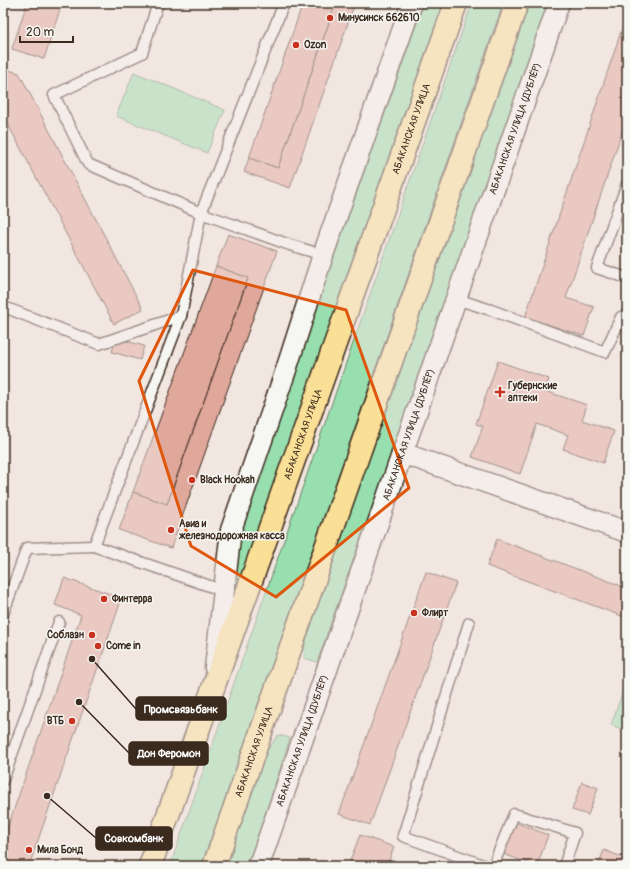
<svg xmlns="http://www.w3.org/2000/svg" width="630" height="869" viewBox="0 0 630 869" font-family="Pangolin,sans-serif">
  <rect width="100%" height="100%" fill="#f2e6e1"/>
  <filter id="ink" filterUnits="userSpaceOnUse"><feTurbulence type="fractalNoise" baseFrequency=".025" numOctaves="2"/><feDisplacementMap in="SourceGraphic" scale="8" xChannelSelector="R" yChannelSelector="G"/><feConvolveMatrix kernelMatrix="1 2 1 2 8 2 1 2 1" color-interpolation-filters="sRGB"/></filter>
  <g filter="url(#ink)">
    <!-- green -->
    <g fill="#97dfae" stroke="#698466">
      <polygon points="424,3 448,3 229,622 241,519"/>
      <polygon points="472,3 503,3 202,866 170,866"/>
      <polygon points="527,3 551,3 317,662 304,658 306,622"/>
      <polygon points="134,72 225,110 207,153 116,116"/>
      <polygon points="622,694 627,695 627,731 611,725"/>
      <polygon points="278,735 290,738 252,854 242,866 224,866 257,765"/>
    </g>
    <!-- building -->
    <g fill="#e0a79b" stroke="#3b2a1e">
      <polygon points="27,3 62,3 44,59 12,49"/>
      <polygon points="303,3 336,3 278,168 249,158"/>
      <polygon points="336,3 355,3 290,188 244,172 249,158 278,168"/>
      <polygon points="627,14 627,117 566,298 594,307 584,336 525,317"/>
      <polygon points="5,69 19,73 143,309 114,324 3,115 3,75"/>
      <polygon points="228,234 277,251 171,548 119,530 133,492 167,504 248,278 216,266"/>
      <polygon points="216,266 248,278 167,504 133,492"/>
      <polygon points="116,338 144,346 140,360 112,352"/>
      <polygon points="498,361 549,379 545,391 587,405 582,420 614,431 603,463 563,449 568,435 537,424 520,474 472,457 483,426 476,424"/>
      <polygon points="627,450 627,467 622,465"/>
      <polygon points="497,539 627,588 627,618 487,566"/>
      <polygon points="426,572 456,583 370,825 339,814"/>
      <polygon points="64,578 122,598 29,866 3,866 3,841 81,615 55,605"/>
      <polygon points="582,782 598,788 588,815 572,810"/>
      <polygon points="515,822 548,835 537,866 503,854"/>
      <polygon points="360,835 394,847 387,866 348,866"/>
      <polygon points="604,850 627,859 627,866 598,866"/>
    </g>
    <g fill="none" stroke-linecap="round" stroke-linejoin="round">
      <!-- service casing -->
      <g stroke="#3b2a1e" stroke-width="13">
        <g id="service">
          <polyline points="158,3 142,53 54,95 88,164 201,213 290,245 323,255"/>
          <polyline points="627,184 597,268 627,278"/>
          <polyline points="456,299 491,310 605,352 621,317 627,315"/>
          <polyline points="3,310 4,307 99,344 181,316"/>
          <polyline points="224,591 94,546 181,316 201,213 284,3"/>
          <polyline points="3,614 27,548 94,546"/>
          <polyline points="469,623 403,836 486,866"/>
          <polyline points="3,780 59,622"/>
          <polyline points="493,866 514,814 575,833 564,866"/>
        </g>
      </g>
      <!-- minor casing -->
      <g stroke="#3b2a1e" stroke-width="23">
        <g id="minor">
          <polyline points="402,453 627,532"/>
          <polyline points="215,668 231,530 286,370 323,255 412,3"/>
          <path id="s1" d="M256,866l4,-4 299,-859"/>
        </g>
      </g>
      <!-- primary casing -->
      <g stroke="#3b2a1e" stroke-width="25">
        <g id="primary">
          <path id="s2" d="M150,866l306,-863"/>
          <path id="s3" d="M214,866l303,-863"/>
        </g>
      </g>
      <!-- service -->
      <use href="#service" stroke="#f6f6f2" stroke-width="10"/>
      <!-- minor -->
      <use href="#minor" stroke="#f6f6f2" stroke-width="20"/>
      <!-- primary -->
      <use href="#primary" stroke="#fadf96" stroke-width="22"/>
    </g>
  </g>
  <!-- marked area -->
  <path d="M0 0H630V869H0ZM193,270l153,40 63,178 -133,109 -85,-51 -52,-165z" fill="#f2e6e1" fill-opacity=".55" fill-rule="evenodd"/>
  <path fill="none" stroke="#df570d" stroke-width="3" stroke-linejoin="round" d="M193,270l153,40 63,178 -133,109 -85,-51 -52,-165z"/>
  <!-- markers -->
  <g fill="#c8321e" stroke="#f6f6f2" stroke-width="1.5">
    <circle cx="330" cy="18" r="4"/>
    <circle cx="296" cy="45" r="4"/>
    <path d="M498 386h4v4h4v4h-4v4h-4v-4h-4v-4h4z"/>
    <circle cx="192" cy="480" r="4"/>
    <circle cx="171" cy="530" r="4"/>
    <circle cx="104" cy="599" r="4"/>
    <circle cx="414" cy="613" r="4"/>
    <circle cx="92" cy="635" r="4"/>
    <circle cx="98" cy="646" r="4"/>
    <circle cx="72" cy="721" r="4"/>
    <circle cx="29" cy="850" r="4"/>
  </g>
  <g text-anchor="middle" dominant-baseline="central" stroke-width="3" stroke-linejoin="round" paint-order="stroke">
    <!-- poi labels -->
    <g font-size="10" font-weight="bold" fill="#3b2a1e" stroke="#f6f6f2" text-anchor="start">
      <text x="338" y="18">Минусинск 662610</text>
      <text x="304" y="45">Ozon</text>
      <text x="508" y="386">Губернские<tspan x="508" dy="12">аптеки</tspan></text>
      <text x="200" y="480">Black Hookah</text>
      <text x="179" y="524">Авиа и<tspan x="179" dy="12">железнодорожная касса</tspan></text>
      <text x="112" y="599">Финтерра</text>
      <text x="422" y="613">Флирт</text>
      <text x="84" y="635" text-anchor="end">Соблазн</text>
      <text x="106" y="646">Come in</text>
      <text x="64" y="721" text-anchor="end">ВТБ</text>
      <text x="37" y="850">Мила Бонд</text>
    </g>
    <!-- street labels -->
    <g font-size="10" fill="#3b2a1e" stroke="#f6f6f2">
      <text stroke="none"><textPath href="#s2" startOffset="782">АБАКАНСКАЯ УЛИЦА</textPath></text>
      <text stroke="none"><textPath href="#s1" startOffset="782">АБАКАНСКАЯ УЛИЦА (ДУБЛЁР)</textPath></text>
      <text stroke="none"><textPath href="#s2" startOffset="458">АБАКАНСКАЯ УЛИЦА</textPath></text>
      <text stroke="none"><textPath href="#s1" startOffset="458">АБАКАНСКАЯ УЛИЦА (ДУБЛЁР)</textPath></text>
      <text stroke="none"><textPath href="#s1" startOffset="134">АБАКАНСКАЯ УЛИЦА (ДУБЛЁР)</textPath></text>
      <text stroke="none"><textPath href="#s3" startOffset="121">АБАКАНСКАЯ УЛИЦА</textPath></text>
    </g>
  </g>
  <!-- callouts -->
  <path fill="none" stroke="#3b2a1e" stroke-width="1.5" d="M92 659L136 709M79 702L129 753M47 796L96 838"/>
  <g fill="#3b2a1e" stroke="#f6f6f2" stroke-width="1.5">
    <circle cx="92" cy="659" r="4"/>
    <circle cx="79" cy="702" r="4"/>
    <circle cx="47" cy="796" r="4"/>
  </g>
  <g fill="#3b2a1e" stroke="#3b2a1e" stroke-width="1.5">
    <rect x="136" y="697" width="90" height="23" rx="4"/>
    <rect x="129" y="742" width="79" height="23" rx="4"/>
    <rect x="96" y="827" width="76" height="23" rx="4"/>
  </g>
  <g font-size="11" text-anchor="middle" font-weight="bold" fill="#fff">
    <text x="181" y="713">Промсвязьбанк</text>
    <text x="169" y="757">Дон Феромон</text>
    <text x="134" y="842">Совкомбанк</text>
  </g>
  <!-- margin -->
  <rect width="630" height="869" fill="none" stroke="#f6f6f2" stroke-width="16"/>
  <rect x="8" y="8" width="614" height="853" fill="none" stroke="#3b2a1e" stroke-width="1.5" filter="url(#ink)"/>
  <!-- scale -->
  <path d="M20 36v6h53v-6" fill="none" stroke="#3b2a1e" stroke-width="2"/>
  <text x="26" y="36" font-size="12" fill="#3b2a1e" stroke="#f6f6f2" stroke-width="3" paint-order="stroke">20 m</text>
</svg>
